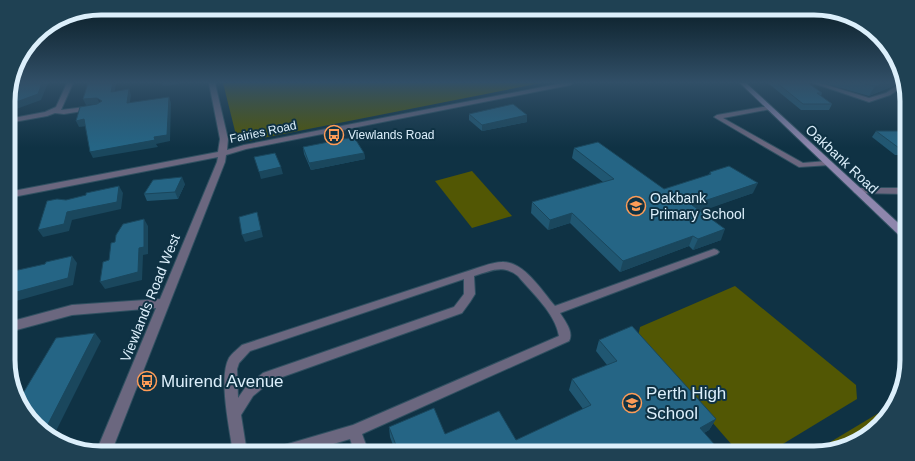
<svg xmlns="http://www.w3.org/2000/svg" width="915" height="461" viewBox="0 0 915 461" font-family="Arial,sans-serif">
  <rect width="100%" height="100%" fill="#0f3244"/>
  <!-- green -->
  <g fill="#525704">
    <polygon points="223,83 541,83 238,143"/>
    <polygon points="472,171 512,216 472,228 435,181"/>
    <polygon points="735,286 856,385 857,399 768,453 739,453 638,337 640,327"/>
    <polygon points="882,411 888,412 865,437 820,453 812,453"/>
  </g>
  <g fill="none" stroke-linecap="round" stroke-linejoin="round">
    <!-- lane casing -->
    <g stroke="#305061" stroke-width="2">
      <g id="lane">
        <polygon points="813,83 820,83 869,98 886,93 900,84 904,84 905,85 890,95 869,102"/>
        <polygon points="769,106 772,108 771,109 723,118 803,163 827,161 830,161 830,165 799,167 714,117 717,115"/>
        <path d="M714,249l3,1 2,2 -2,2 -157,59c5,8 14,19 9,28l-207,93 7,19h-14l-5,-14 -47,14h-29l2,-5 5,-2 72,-21 206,-89c-4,-23 -26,-42 -41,-60 -15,-12 -27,-5 -44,0l1,18 -5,8 -8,11 -191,68 -18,15 -12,19 6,38h-14c-3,-23 -15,-75 -4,-95 3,-5 9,-9 13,-13l223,-73c10,-3 27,-10 37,-10 22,-1 40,29 53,44zM464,279v15l-10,13 -191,66 -18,15 -7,10 -1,-29 2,-6 11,-12z"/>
      </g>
    </g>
    <!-- street casing -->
    <g stroke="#305061" stroke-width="2">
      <g id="street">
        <polygon points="67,83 73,83 61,110 93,106 96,108 95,109 64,114 55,113 47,116 8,123 8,119 45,112 56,107"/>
        <polygon points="209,83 215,83 228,139 227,150 244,145 563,83 573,83 570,85 246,149 226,155 225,162 111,453 96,452 156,308 72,315 9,332 9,322 72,305 160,299 217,162 218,157 8,198 8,192 218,152 220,139"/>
        <polygon points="890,83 904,84 906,88 891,84"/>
        <polygon points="858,188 907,188 907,194 855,193 853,191"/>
      </g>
    </g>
    <!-- secondary casing -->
    <g stroke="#305061" stroke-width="2">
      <polygon id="secondary" points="740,83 746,83 907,231 907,240 903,239"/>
    </g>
    <!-- lane -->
    <use href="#lane" fill="#6b677f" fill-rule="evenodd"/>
    <!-- street -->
    <use href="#street" fill="#6b677f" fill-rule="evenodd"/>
    <!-- secondary -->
    <use href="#secondary" fill="#8e86ad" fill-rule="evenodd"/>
  </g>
  <!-- wall -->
  <g fill="#205772">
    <polygon points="766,83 808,83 822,93 821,96 832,104 829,110 801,110 768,83"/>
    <polygon points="823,83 895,83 893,86 869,96"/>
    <polygon points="469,114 527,122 482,131 469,120"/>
    <polygon points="876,131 906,137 906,155 895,155 872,137"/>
    <polygon points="303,147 364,153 365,159 311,170 304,154"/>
    <polygon points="574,148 664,189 709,175 710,172 753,193 700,211 721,240 693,250 689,246 620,272 570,223 548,230 531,213 532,202 603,182 572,158"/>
    <polygon points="185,184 178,199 147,201 144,194"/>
    <polygon points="599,340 716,419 709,430 704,433 722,453 396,453 390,437 389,427 445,434 516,440 583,409 569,390 572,379 607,365 596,351"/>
  </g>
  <!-- shaded-wall -->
  <g fill="#1a475d">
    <polygon points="42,83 48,83 41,100 8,112 8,105"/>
    <polygon points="113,83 116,83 114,98 111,92"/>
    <polygon points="162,83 179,83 179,84 164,86"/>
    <polygon points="884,83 895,83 893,86 869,96 875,86"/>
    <polygon points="129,89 131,95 129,109 127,103"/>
    <polygon points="169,97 171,103 170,141 156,144 158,147 93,158 90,152 154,137"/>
    <polygon points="97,98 100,104 86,105 83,99"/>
    <polygon points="527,115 527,122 482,131 482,125"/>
    <polygon points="84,119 88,126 79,127 76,121"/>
    <polygon points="364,153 365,159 311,170 309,163"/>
    <polygon points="281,167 283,174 261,179 259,172"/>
    <polygon points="182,177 185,184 178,199 175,192"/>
    <polygon points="758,183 753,193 688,216 692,205"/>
    <polygon points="119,186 123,193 121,209 72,220 69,231 43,237 38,230 67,212"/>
    <polygon points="257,212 263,237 245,242 242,235"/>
    <polygon points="572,213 570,223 548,230 550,220"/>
    <polygon points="144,219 148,226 148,254 143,255 142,280 105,289 100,282 139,248"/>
    <polygon points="725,229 721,240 693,250 698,239"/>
    <polygon points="693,236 689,246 620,272 623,261"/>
    <polygon points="72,256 77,263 73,285 9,303 9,294"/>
    <polygon points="95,333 101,341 53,437 45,430"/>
    <polygon points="716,419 709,430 694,439 700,428"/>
  </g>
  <!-- building -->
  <g fill="#256585" stroke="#1a475d">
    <polygon points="12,83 42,83 38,94 8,105 8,95"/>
    <polygon points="88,83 113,83 111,92 129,89 127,103 169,97 167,135 154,137 155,140 90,152 84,119 76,121 80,107 97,104 102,101 97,98 83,99"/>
    <polygon points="777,83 808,83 822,93 817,93 832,104 803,104"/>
    <polygon points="861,83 884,83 875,86"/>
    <polygon points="513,104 527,115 482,125 469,114"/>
    <polygon points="876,131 898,131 906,137 906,148 899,148"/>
    <polygon points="354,137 364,153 309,163 303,147"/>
    <polygon points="598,142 664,189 711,174 710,172 729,166 758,183 692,205 725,229 698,239 693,236 623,261 572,213 550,220 532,202 614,179 574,148"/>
    <polygon points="275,153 281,167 259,172 254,157"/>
    <polygon points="182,177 175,192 144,194 153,180"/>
    <polygon points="119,186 117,202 67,212 64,224 38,230 47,201 57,199 66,200 86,195 86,193"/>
    <polygon points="257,212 261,230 242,235 239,217"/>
    <polygon points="144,219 144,247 139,248 138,272 100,282 103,262 109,260 111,243 115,242 116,235 123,224"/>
    <polygon points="72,256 68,278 9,294 9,272 45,264 46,262"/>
    <polygon points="632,326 716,419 700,428 722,453 399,453 389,427 434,408 445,434 499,411 516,440 591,405 572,379 617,361 599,340"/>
    <polygon points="95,333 45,430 24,412 19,400 56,338"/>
  </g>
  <!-- sky -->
  <linearGradient id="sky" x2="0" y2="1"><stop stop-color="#081c25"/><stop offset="0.56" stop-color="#314f67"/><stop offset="1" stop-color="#314f67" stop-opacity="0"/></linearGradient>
  <rect width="915" height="147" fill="url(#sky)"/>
  <!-- icons -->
  <defs>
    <g id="bus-ring" transform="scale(1)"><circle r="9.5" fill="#0f3244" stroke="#fe9c57" stroke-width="1.5"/><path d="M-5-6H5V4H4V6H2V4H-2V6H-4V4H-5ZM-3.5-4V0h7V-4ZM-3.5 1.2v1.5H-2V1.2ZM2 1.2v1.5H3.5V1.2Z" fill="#fe9c57"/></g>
    <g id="school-ring" transform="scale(1)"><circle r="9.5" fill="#0f3244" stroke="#fe9c57" stroke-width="1.5"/><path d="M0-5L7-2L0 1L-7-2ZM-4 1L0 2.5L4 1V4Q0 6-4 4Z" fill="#fe9c57"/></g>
  </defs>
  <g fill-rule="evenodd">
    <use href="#bus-ring" x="334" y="135"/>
    <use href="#school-ring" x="636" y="206"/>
    <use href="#bus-ring" x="147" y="381"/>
    <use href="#school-ring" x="632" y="403"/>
  </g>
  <g text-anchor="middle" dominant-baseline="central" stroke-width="4" stroke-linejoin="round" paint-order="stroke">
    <!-- far-street labels -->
    <g font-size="12" fill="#dceffb" stroke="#0f3244">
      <text transform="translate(263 132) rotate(-12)">Fairies Road</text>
    </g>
    <!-- far-poi labels -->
    <g font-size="12" fill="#dceffb" stroke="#0f3244" text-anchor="start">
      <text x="348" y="135">Viewlands Road</text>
    </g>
    <!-- street labels -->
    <g font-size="14" fill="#dceffb" stroke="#0f3244">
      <text transform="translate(842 159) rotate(43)">Oakbank Road</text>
      <text transform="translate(150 298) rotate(-68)">Viewlands Road West</text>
    </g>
    <!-- poi labels -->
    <g font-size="14" fill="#dceffb" stroke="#0f3244" text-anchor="start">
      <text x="650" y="198">Oakbank<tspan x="650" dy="16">Primary School</tspan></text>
    </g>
    <!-- near-poi labels -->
    <g font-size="17" fill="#dceffb" stroke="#0f3244" text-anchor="start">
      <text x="161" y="381">Muirend Avenue</text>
      <text x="646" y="393">Perth High<tspan x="646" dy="20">School</tspan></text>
    </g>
  </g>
  <!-- crop -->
  <path d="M0 0H915V461H0ZM101 15H814A86 86 0 0 1 900 101V360A86 86 0 0 1 814 446H101A86 86 0 0 1 15 360V101A86 86 0 0 1 101 15Z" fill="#1f4153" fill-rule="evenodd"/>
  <path fill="none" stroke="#dceffb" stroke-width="5" d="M101 15H814A86 86 0 0 1 900 101V360A86 86 0 0 1 814 446H101A86 86 0 0 1 15 360V101A86 86 0 0 1 101 15Z"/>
</svg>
